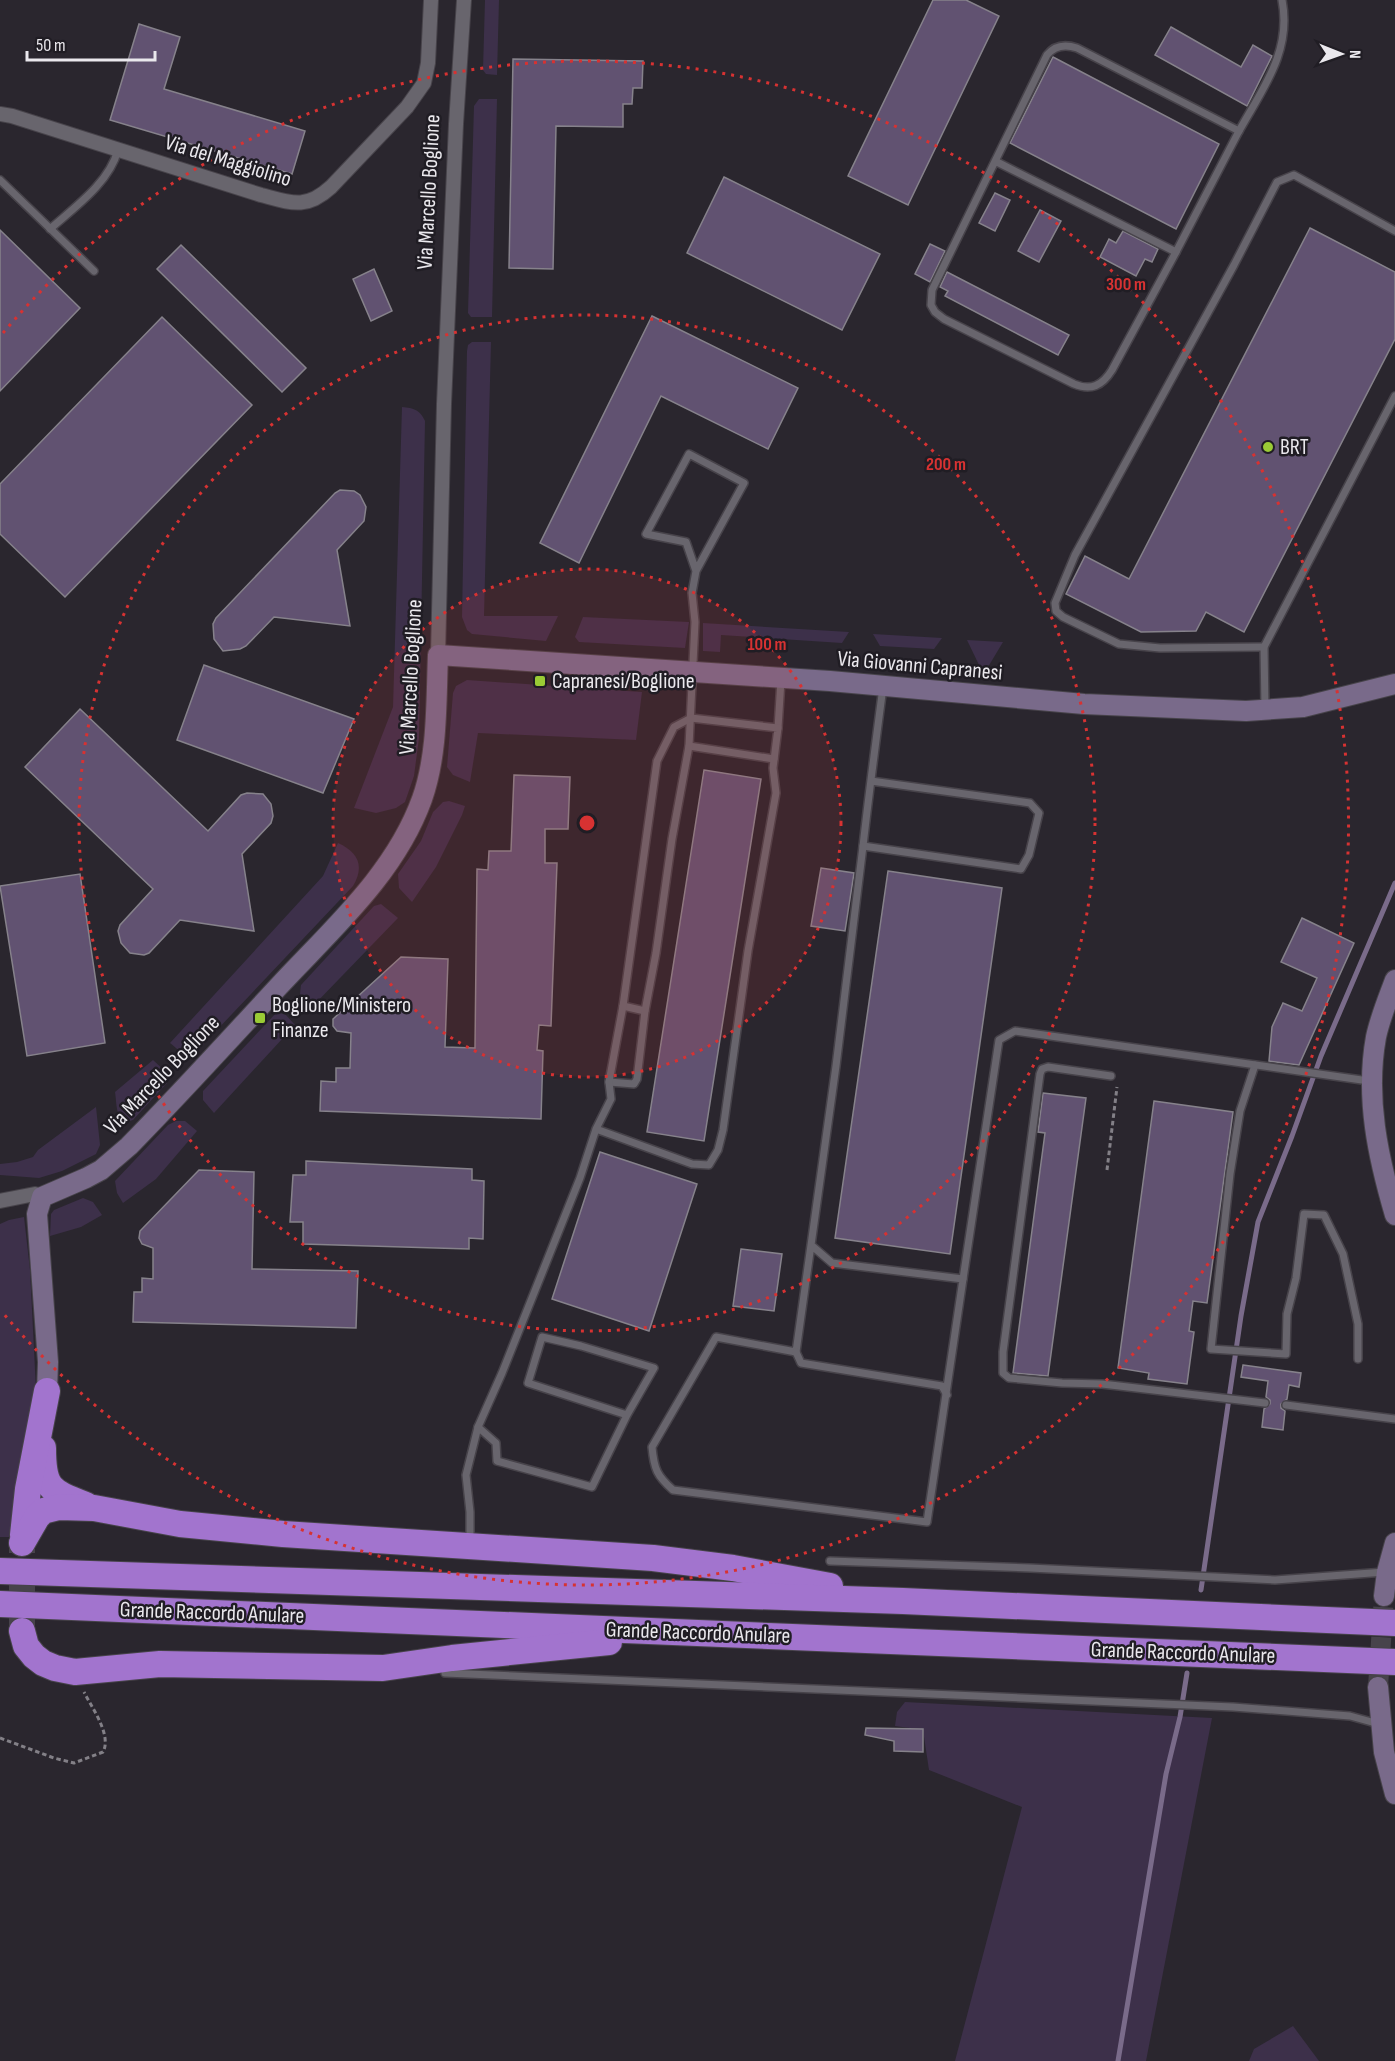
<svg xmlns="http://www.w3.org/2000/svg" width="1395" height="2061" viewBox="0 0 1395 2061" font-family="'Sofia Sans Condensed',sans-serif">
  <rect width="100%" height="100%" fill="#2a262e"/>
  <!-- green -->
  <g fill="#3d304a">
    <polygon points="485,0 499,0 497,75 486,74 483,70"/>
    <polygon points="479,99 497,99 492,317 471,317 468,313 474,106"/>
    <polygon points="472,342 491,342 484,616 558,616 546,641 472,634 467,630 462,617 467,351 468,345"/>
    <path d="M402,407c12,1 18,3 23,14l-6,317 -5,38 -9,26 -9,6 -20,5 -22,-5 39,-101z"/>
    <polygon points="583,617 689,622 685,648 579,642 575,637"/>
    <polygon points="703,623 849,632 842,643 721,635 720,652 703,651"/>
    <polygon points="873,634 942,638 934,649 880,646"/>
    <polygon points="967,640 1003,642 988,667 980,667"/>
    <polygon points="467,680 642,692 636,740 478,733 470,782 453,775 447,767 453,693 456,686"/>
    <polygon points="449,801 465,806 462,815 436,867 412,902 399,888 398,874 421,841 433,812 443,802"/>
    <path d="M338,843c20,9 27,23 15,43l-155,164c-12,10 -18,1 -28,-7l153,-167z"/>
    <polygon points="381,904 398,918 312,1007 300,994 301,985 374,906"/>
    <polygon points="277,1012 286,1015 295,1025 214,1113 203,1100 203,1091"/>
    <path d="M153,1060l14,13v10l-34,37c-18,7 -16,-17 -18,-28z"/>
    <polygon points="96,1107 100,1145 96,1154 62,1171 39,1178 0,1175 0,1164 17,1162 33,1157 38,1150"/>
    <polygon points="176,1121 185,1121 197,1131 156,1179 123,1203 117,1193 115,1181 168,1125"/>
    <polygon points="83,1198 93,1202 102,1215 81,1227 50,1236 51,1214 54,1210"/>
    <polygon points="24,1217 30,1270 36,1390 9,1537 0,1537 0,1224 9,1220"/>
    <polygon points="905,1702 1212,1718 1146,2061 955,2061 1022,1807 929,1770 923,1730 895,1726 897,1712"/>
    <polygon points="1293,2026 1319,2061 1249,2061 1254,2049"/>
  </g>
  <g fill="none" stroke-linecap="round" stroke-linejoin="round">
    <!-- stream -->
    <g stroke="#7a6b8a" stroke-width="5">
      <polyline points="1201,1590 1241,1316 1258,1222 1292,1136 1321,1056 1395,883"/>
      <polyline points="1118,2061 1166,1774 1180,1717 1187,1673"/>
    </g>
  </g>
  <!-- building -->
  <g fill="#615271" stroke="#86828b" stroke-width="1.5">
    <polygon points="933,0 966,0 999,16 908,205 848,176"/>
    <polygon points="139,24 180,37 164,89 305,131 292,174 110,120"/>
    <polygon points="1171,27 1241,67 1253,45 1272,56 1247,106 1155,55"/>
    <polygon points="1053,57 1219,144 1176,229 1010,143"/>
    <polygon points="513,59 643,61 642,88 633,88 632,104 623,104 623,127 556,126 553,269 509,268"/>
    <polygon points="724,177 880,254 842,330 687,253"/>
    <polygon points="995,193 1010,200 995,231 979,223"/>
    <polygon points="1040,210 1061,221 1039,262 1018,251"/>
    <polygon points="1310,228 1395,272 1395,339 1244,632 1206,612 1196,631 1141,632 1066,594 1085,556 1129,579"/>
    <polygon points="0,230 80,308 0,391"/>
    <polygon points="1123,231 1158,249 1152,262 1145,259 1136,276 1100,257 1109,239 1116,243"/>
    <polygon points="930,244 945,251 930,282 915,274"/>
    <polygon points="181,245 306,368 282,392 157,269"/>
    <polygon points="374,269 392,311 371,321 353,279"/>
    <polygon points="947,272 1069,335 1058,355 945,296 948,291 940,287"/>
    <polygon points="652,316 798,388 768,449 661,396 579,563 540,543"/>
    <polygon points="162,317 252,405 65,597 0,534 0,484"/>
    <polygon points="340,490 354,491 360,495 366,507 364,521 337,550 350,626 274,617 246,646 240,649 223,651 214,639 213,624 216,618 335,493"/>
    <polygon points="204,665 354,719 323,793 177,740"/>
    <polygon points="80,709 208,831 241,795 247,793 263,794 271,804 273,816 271,823 242,854 254,931 180,920 149,953 144,955 130,953 121,943 118,931 120,925 153,889 25,767"/>
    <polygon points="704,770 761,779 704,1141 647,1132"/>
    <polygon points="514,775 570,777 568,829 545,829 545,863 557,863 551,1026 539,1025 537,1050 543,1051 541,1119 320,1111 321,1081 336,1082 336,1068 350,1068 351,1033 337,1031 333,1026 333,1019 401,957 448,959 445,1047 475,1048 477,869 488,870 489,851 511,851"/>
    <polygon points="821,868 854,873 845,931 811,926"/>
    <polygon points="888,871 1002,888 950,1254 835,1238"/>
    <polygon points="80,874 105,1043 27,1056 0,886"/>
    <polygon points="1302,918 1354,943 1299,1065 1269,1061 1272,1027 1283,1003 1302,1011 1317,978 1281,962"/>
    <polygon points="1043,1093 1086,1098 1048,1376 1013,1373 1045,1133 1038,1132"/>
    <polygon points="1154,1101 1233,1112 1207,1303 1193,1301 1189,1331 1194,1332 1187,1384 1148,1379 1149,1373 1118,1368"/>
    <polygon points="600,1152 697,1184 649,1331 552,1299"/>
    <polygon points="306,1161 472,1169 472,1180 484,1181 483,1239 469,1238 469,1249 303,1244 303,1222 290,1222 293,1175 306,1175"/>
    <polygon points="199,1170 254,1172 252,1269 358,1271 356,1328 133,1322 134,1292 142,1292 142,1278 153,1279 153,1248 142,1244 139,1238 140,1231"/>
    <polygon points="741,1249 782,1254 774,1311 733,1306"/>
    <polygon points="1243,1365 1301,1373 1299,1387 1289,1385 1287,1399 1281,1404 1281,1408 1285,1411 1283,1430 1262,1427 1264,1409 1270,1404 1270,1400 1266,1397 1268,1381 1241,1377"/>
    <polygon points="866,1728 923,1729 923,1752 894,1751 894,1741 865,1735"/>
  </g>
  <g fill="none" stroke-linecap="round" stroke-linejoin="round">
    <!-- secondary-tunnel -->
    <polyline stroke="#47434b" stroke-width="20" stroke-dasharray="20 10" stroke-linecap="butt" points="1378,1687 1384,1596"/>
    <!-- highway-tunnel -->
    <polyline stroke="#47434b" stroke-width="26" stroke-dasharray="26 13" stroke-linecap="butt" points="22,1631 22,1543"/>
    <!-- lane casing -->
    <g stroke="#47434a" stroke-width="10">
      <g id="lane">
        <path d="M995,161l181,91 -64,118c-10,16 -21,21 -38,14l-130,-65 -9,-7 -4,-7 1,-15 115,-235c8,-10 18,-11 30,-7l162,83c24,-43 53,-80 43,-131"/>
        <polyline points="0,180 94,271"/>
        <path d="M50,229c25,-22 59,-46 68,-79"/>
        <polyline points="1176,252 1239,131"/>
        <polyline points="1264,647 1160,648 1119,644 1063,617 1056,611 1055,603 1075,555 1234,265 1277,182 1294,175 1395,231"/>
        <polyline points="1265,708 1264,647 1395,396"/>
        <polyline points="778,728 781,680"/>
        <polyline points="689,746 774,759"/>
        <path d="M871,781l159,22 9,10 -10,42 -8,14 -158,-23c6,-53 13,-106 20,-159"/>
        <polyline points="623,1006 645,1011"/>
        <polyline points="1255,1065 1240,1111 1230,1174 1211,1349 1286,1354 1287,1314 1296,1278 1304,1214 1324,1215 1343,1254 1358,1324 1358,1359"/>
        <polyline points="1111,1076 1048,1067 1042,1069 1040,1074 1003,1352 1003,1373 1009,1378 1062,1383 1102,1384 1265,1403"/>
        <polyline points="609,1082 634,1084 637,1079 645,1011 656,953 672,839 689,746 695,622 692,593 696,571 744,483 689,454 646,534 686,542 696,571"/>
        <path d="M811,1245l-15,107 -80,-15 -64,110c2,22 5,29 21,43l254,32 36,-243 -131,-16 -21,-18 25,-179 27,-220"/>
        <polyline points="963,1279 999,1040 1015,1031 1369,1081"/>
        <polyline points="796,1352 801,1363 942,1386 947,1395"/>
        <polyline points="1286,1405 1395,1419"/>
        <polyline points="478,1427 496,1443 497,1461 592,1487 627,1415 654,1368 581,1346 542,1337 528,1383 627,1415"/>
        <polyline points="470,1540 470,1512 466,1475 478,1427 502,1373 580,1178 596,1129 611,1099 609,1082 623,1006 657,761 674,727 691,718 778,728 773,768 776,793 748,951 723,1130 718,1150 709,1165 692,1164 596,1129"/>
        <polyline points="830,1561 1030,1568 1275,1580 1385,1572"/>
        <polyline points="445,1673 1233,1707 1350,1716 1379,1724"/>
      </g>
    </g>
    <!-- street casing -->
    <g stroke="#47434a" stroke-width="16">
      <g id="street">
        <path d="M0,114l12,2 249,79c30,8 45,15 70,-8l76,-80 17,-24 4,-20 3,-63"/>
        <polyline points="438,655 444,404 456,124 464,0"/>
        <polyline points="0,1201 35,1194 42,1197"/>
      </g>
    </g>
    <!-- secondary casing -->
    <g stroke="#47434a" stroke-width="22">
      <g id="secondary">
        <path d="M1395,980c-7,19 -15,38 -19,57 -11,61 2,120 19,178"/>
        <path d="M47,1391l1,-29 -11,-148 5,-17 44,-19 15,-8 28,-24c51,-52 100,-106 150,-160 53,-57 116,-112 143,-187 16,-45 14,-97 16,-144l392,26 254,23 162,7 57,-4 92,-23"/>
        <polyline points="1384,1596 1387,1572 1395,1543"/>
        <polyline points="1378,1687 1384,1752 1395,1794"/>
      </g>
    </g>
    <!-- highway casing -->
    <g stroke="#47434a" stroke-width="28">
      <g id="highway">
        <path d="M43,1448c0,41 7,43 43,57"/>
        <polyline points="23,1535 28,1489 47,1391"/>
        <polyline points="22,1543 37,1517 43,1511 59,1507 94,1508 180,1524 283,1534 653,1558 733,1568 830,1586"/>
        <polyline points="0,1571 903,1601 1395,1623"/>
        <polyline points="0,1604 1395,1662"/>
        <polyline points="22,1631 26,1646 34,1656 43,1663 55,1668 75,1672 160,1664 383,1668 452,1658 609,1642"/>
      </g>
    </g>
    <!-- path -->
    <g stroke="#838087" stroke-width="3" stroke-dasharray="4.5 3" stroke-linecap="butt">
      <polyline points="1107,1170 1117,1087"/>
      <path d="M0,1738l54,20 20,5 29,-11c9,-17 -11,-44 -19,-60"/>
    </g>
    <!-- lane -->
    <use href="#lane" stroke="#68656d" stroke-width="7"/>
    <!-- street -->
    <use href="#street" stroke="#68656d" stroke-width="14"/>
    <!-- secondary -->
    <use href="#secondary" stroke="#796a8a" stroke-width="20"/>
    <!-- highway -->
    <use href="#highway" stroke="#a274ce" stroke-width="26"/>
  </g>
  <!-- distance rings -->
  <circle cx="587" cy="823" r="254" fill="#d73232" fill-opacity=".12"/>
  <g fill="none" stroke="#d73232" stroke-width="3" stroke-dasharray="3 6">
    <circle cx="587" cy="823" r="254"/>
    <circle cx="587" cy="823" r="508"/>
    <path d="M3 333A762 762 0 1 1 3 1313"/>
  </g>
  <!-- markers -->
  <g fill="#9acb35" stroke="#201d24" stroke-width="2">
    <circle cx="1268" cy="447" r="6"/>
    <rect x="534" y="675" width="12" height="12" rx="3"/>
    <rect x="254" y="1012" width="12" height="12" rx="3"/>
  </g>
  <g text-anchor="middle" dominant-baseline="central" stroke-width="5" stroke-linejoin="round" paint-order="stroke">
    <!-- street labels -->
    <g font-size="22" fill="#eae8ed" stroke="#201d24">
      <text transform="translate(228 161) rotate(17)">Via del Maggiolino</text>
      <text transform="translate(429 192) rotate(-87)">Via Marcello Boglione</text>
      <text transform="translate(920 666) rotate(5)">Via Giovanni Capranesi</text>
      <text transform="translate(411 677) rotate(-87)">Via Marcello Boglione</text>
      <text transform="translate(162 1075) rotate(-46)">Via Marcello Boglione</text>
      <text transform="translate(212 1613) rotate(2)">Grande Raccordo Anulare</text>
      <text transform="translate(698 1633) rotate(2)">Grande Raccordo Anulare</text>
      <text transform="translate(1183 1653) rotate(2)">Grande Raccordo Anulare</text>
    </g>
    <!-- poi labels -->
    <g font-size="22" fill="#eae8ed" stroke="#201d24" text-anchor="start">
      <text x="1280" y="447">BRT</text>
      <text x="552" y="681">Capranesi/Boglione</text>
      <text x="272" y="1005">Boglione/Ministero<tspan x="272" dy="25">Finanze</tspan></text>
    </g>
  </g>
  <circle cx="587" cy="823" r="9" fill="#d73232" stroke="#201d24" stroke-width="3"/>
  <g font-size="18" text-anchor="middle" font-weight="bold" fill="#d73232" stroke="#201d24" stroke-width="5" stroke-linejoin="round" paint-order="stroke">
    <text x="1126" y="290">300 m</text>
    <text x="946" y="470">200 m</text>
    <text x="767" y="650">100 m</text>
  </g>
  <!-- north arrow -->
  <g transform="translate(1341 54) rotate(91)" stroke="#201d24" stroke-width="4.5" paint-order="stroke">
  <path d="M0-4.5L10 22L0 15L-10 22Z" fill="#eae8ed"/>
  <text y="-9" font-size="16" font-weight="bold" text-anchor="middle" fill="#eae8ed">N</text>
  </g>
  <!-- scale -->
  <path d="M27 51v9h128v-9" fill="none" stroke="#eae8ed" stroke-width="3"/>
  <text x="36" y="51" font-size="18" fill="#eae8ed" stroke="#201d24" stroke-width="4.5" paint-order="stroke">50 m</text>
</svg>
